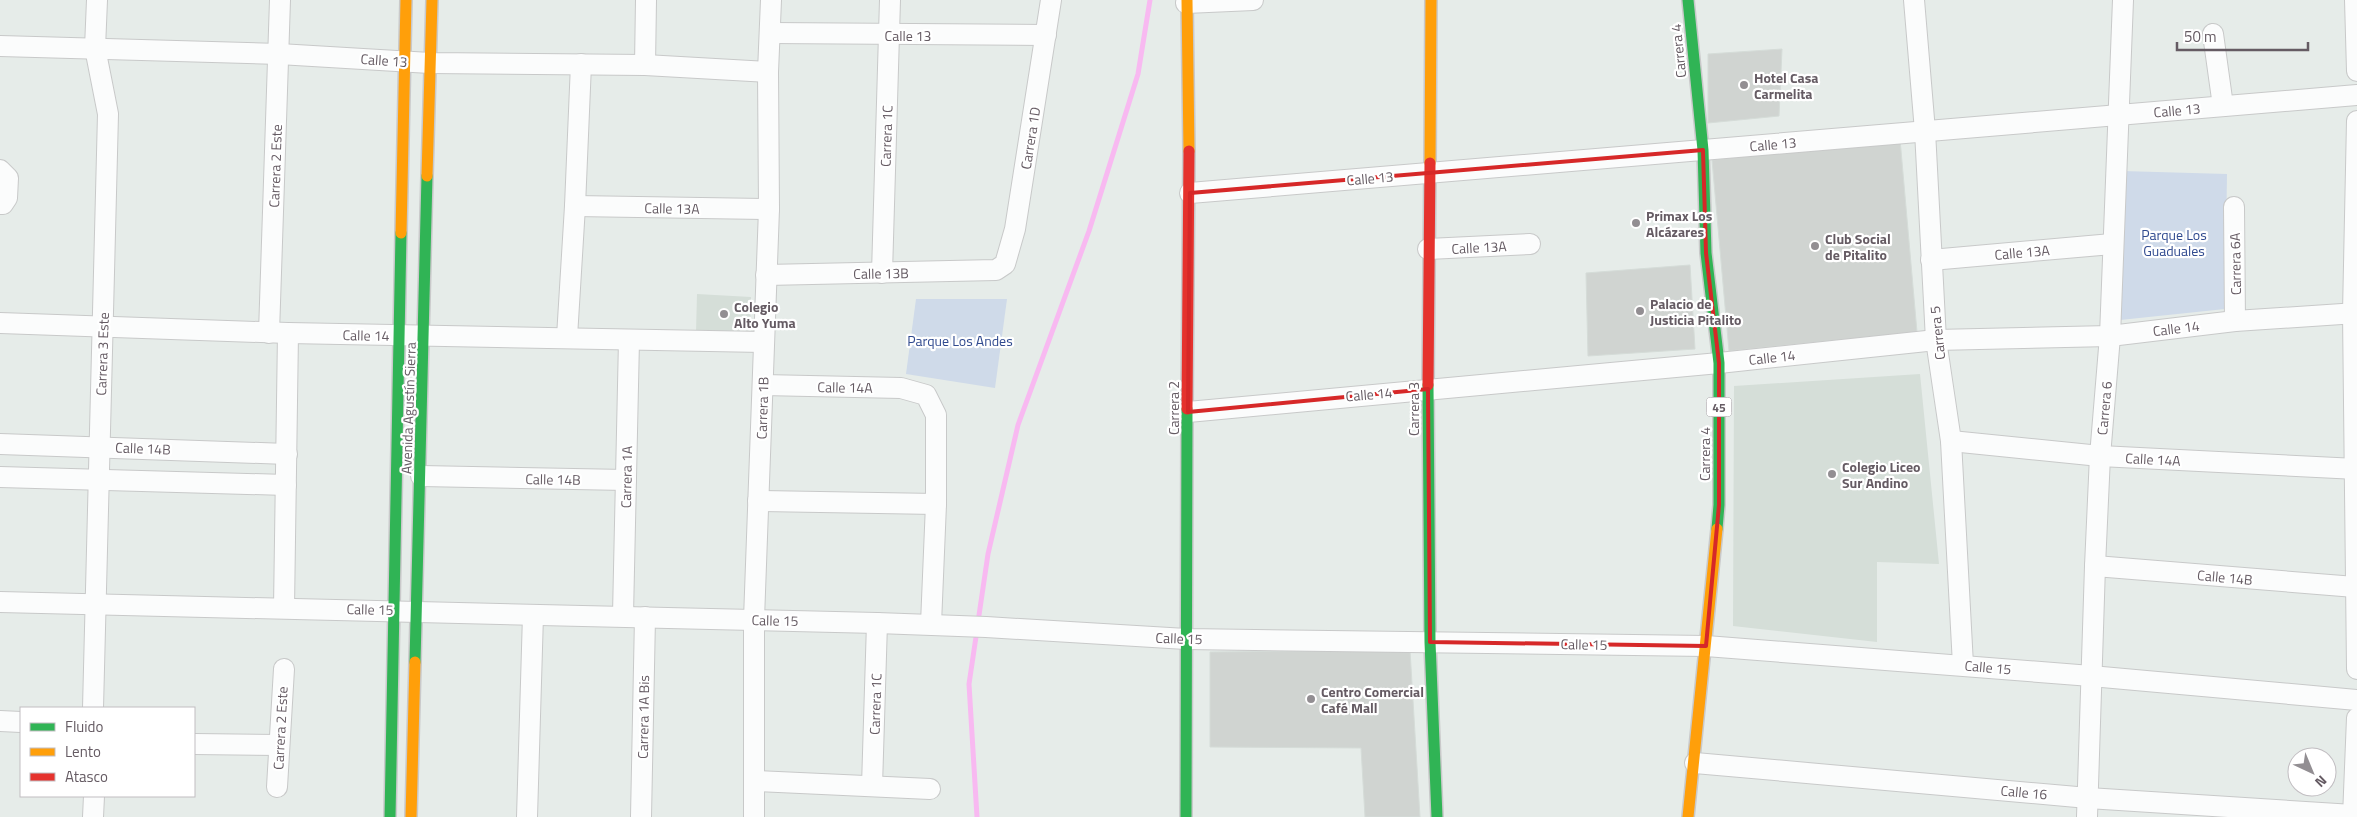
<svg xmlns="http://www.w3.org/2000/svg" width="2357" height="817" viewBox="0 0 2357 817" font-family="'Titillium Web',sans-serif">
  <rect width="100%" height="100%" fill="#e6ece9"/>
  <!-- education -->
  <g fill="#d5ded8">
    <polygon points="697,294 751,297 750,330 696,332"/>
    <polygon points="1920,374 1939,564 1877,562 1877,642 1733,626 1734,386"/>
  </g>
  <!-- green -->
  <g fill="#cfdae9">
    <polygon points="2122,171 2227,174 2225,309 2120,320"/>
    <polygon points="916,299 1007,299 995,388 906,374"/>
  </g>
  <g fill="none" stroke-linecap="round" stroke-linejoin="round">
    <!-- stream -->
    <g stroke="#f8b9f1" stroke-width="5">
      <polyline points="978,622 988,554 1018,425 1089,231 1138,74 1150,0"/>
      <polyline points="977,630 969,684 977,817"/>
    </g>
  </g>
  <!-- building -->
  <g fill="#d0d4d1" stroke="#d5dcd8">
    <polygon points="1782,49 1779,116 1708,123 1708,54"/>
    <polygon points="1900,139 1917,332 1729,351 1712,160"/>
    <polygon points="1690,265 1695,349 1588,356 1586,273"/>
    <polygon points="1410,650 1420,817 1365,817 1361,748 1210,747 1210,652"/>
  </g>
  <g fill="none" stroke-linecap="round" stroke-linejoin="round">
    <!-- street casing -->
    <g stroke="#c8c9c9" stroke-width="22">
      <g id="street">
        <polyline points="1914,0 1925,131 1936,340 1951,441 1963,665"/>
        <polyline points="2355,0 2357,71"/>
        <polyline points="1186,3 1253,0"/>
        <polyline points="770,33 1046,35"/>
        <polyline points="2213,34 2223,106"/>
        <polyline points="0,46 279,54 430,63 645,65 768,72"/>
        <polyline points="645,65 646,0"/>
        <polyline points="2357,121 2353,313 2357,669"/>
        <polyline points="0,170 8,178 7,198 3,204 0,204"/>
        <polyline points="1190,193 2357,95"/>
        <polyline points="575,206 769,209"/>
        <polyline points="2234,207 2235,321"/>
        <polyline points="1428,249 1530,244"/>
        <polyline points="1931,260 2112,244"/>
        <polyline points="882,273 890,0"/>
        <polyline points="766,275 996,270 1005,264 1015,229 1051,0"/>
        <polyline points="0,323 288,333 763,342"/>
        <polyline points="269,333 280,0"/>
        <polyline points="567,337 575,206 581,64"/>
        <polyline points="763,385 901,388 926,395 936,415 936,504 931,624"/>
        <polyline points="1188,412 1719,363 1936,340 2110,336 2235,321 2357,313"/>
        <polyline points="1951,441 2100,456 2357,469"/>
        <polyline points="0,444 287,454"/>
        <polyline points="421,476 626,480"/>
        <polyline points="0,477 286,485"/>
        <polyline points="758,501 936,504"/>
        <polyline points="2095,566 2355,587"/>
        <polyline points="0,602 877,623 986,627 1186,639 1706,646 2091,676 2357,700"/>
        <polyline points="284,608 288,333"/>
        <polyline points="623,615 629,340"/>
        <polyline points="93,708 108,114 95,48 97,0"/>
        <polyline points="0,721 21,722"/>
        <polyline points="194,744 279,745"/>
        <polyline points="1695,763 2088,798 2353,815"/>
        <polyline points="754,781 930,789"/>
        <polyline points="872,786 877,623"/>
        <polyline points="277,787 284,669"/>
        <polyline points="93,817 94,796"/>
        <polyline points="527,817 533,615"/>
        <polyline points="641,817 645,617"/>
        <polyline points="754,817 754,619 769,209 768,72 771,0"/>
        <polyline points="2087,817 2095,566 2100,456 2110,336 2123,0"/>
        <polyline points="2353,817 2357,718"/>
      </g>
    </g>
    <!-- fast casing -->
    <g stroke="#c9c9ca" stroke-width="14">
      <g id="fast">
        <polyline points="1688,0 1703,150 1706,253 1719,363 1719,505 1717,529"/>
        <polyline points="1428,385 1430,642 1437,817"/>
        <polyline points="415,662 427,176"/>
        <polyline points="390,817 401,233"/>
        <polyline points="1186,817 1187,409"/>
      </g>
    </g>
    <!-- slow casing -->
    <g stroke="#c9c9ca" stroke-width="14">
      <g id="slow">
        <polyline points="1187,0 1189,151"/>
        <polyline points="1430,163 1431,0"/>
        <polyline points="427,176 432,0"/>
        <polyline points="401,233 406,0"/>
        <polyline points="411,817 415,662"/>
        <polyline points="1688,817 1717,529"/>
      </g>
    </g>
    <!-- jam casing -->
    <g stroke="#c9c9ca" stroke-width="14">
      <g id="jam">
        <polyline points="1428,385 1430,163"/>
        <polyline points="1187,409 1189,151"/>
      </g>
    </g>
    <!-- street -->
    <use href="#street" stroke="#fbfcfc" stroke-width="20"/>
    <!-- fast -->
    <use href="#fast" stroke="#30b455" stroke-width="11"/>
    <!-- slow -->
    <use href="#slow" stroke="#ff9f0a" stroke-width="11"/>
    <!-- jam -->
    <use href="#jam" stroke="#e5322d" stroke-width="11"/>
  </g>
  <!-- marked area -->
  <path fill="none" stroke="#d62828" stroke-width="4" stroke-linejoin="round" d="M1703,150l3,103 13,110v142l-13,141 -276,-4 -2,-253 -240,23 2,-219z"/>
  <!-- markers -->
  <g fill="#928e92" stroke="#fff" stroke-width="2">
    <circle cx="1744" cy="85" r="5"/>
    <circle cx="1636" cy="223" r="5"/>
    <circle cx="1815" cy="246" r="5"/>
    <circle cx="1640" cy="311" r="5"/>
    <circle cx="724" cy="314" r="5"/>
    <circle cx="1832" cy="474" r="5"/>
    <circle cx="1311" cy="699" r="5"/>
  </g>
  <g text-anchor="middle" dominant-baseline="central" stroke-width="4.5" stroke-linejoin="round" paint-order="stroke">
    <!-- shield labels -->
    <rect fill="#fff" stroke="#938c92" stroke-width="1" x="1706.5" y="397.5" width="25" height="19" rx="4"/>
    <g font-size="12" font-weight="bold" fill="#655b63">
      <text x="1719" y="407">45</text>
    </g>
    <!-- street labels -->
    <g font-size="14" fill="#655b63" stroke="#fff">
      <text x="908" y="35">Calle 13</text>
      <text transform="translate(1678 51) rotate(-96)">Carrera 4</text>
      <text transform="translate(384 60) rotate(4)">Calle 13</text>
      <text transform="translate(2177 110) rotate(-5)">Calle 13</text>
      <text transform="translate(886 136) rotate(-88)">Carrera 1C</text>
      <text transform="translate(1030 138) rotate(-81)">Carrera 1D</text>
      <text transform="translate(1773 144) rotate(-5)">Calle 13</text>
      <text transform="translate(275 166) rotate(-88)">Carrera 2 Este</text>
      <text transform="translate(1370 178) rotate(-5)">Calle 13</text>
      <text transform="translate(672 208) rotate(1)">Calle 13A</text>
      <text transform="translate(1479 247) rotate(-3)">Calle 13A</text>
      <text transform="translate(2022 252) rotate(-5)">Calle 13A</text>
      <text transform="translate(2235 264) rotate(-91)">Carrera 6A</text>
      <text transform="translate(881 273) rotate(-1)">Calle 13B</text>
      <text transform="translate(2176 328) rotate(-7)">Calle 14</text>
      <text transform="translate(1937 333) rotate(-96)">Carrera 5</text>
      <text transform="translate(366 335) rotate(1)">Calle 14</text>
      <text transform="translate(102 354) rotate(-88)">Carrera 3 Este</text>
      <text transform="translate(1772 357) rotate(-6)">Calle 14</text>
      <text transform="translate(845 387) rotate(1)">Calle 14A</text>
      <text transform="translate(1369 394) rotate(-5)">Calle 14</text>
      <text transform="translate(408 408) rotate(-88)">Avenida Agustín Sierra</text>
      <text transform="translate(762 408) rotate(-88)">Carrera 1B</text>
      <text transform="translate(1173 408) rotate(-90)">Carrera 2</text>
      <text transform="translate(2104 408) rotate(-85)">Carrera 6</text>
      <text transform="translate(1413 409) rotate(-90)">Carrera 3</text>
      <text transform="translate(143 448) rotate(2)">Calle 14B</text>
      <text transform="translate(1704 454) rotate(-90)">Carrera 4</text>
      <text transform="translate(2153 459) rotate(3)">Calle 14A</text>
      <text transform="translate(626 477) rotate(-89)">Carrera 1A</text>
      <text transform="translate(553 479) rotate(1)">Calle 14B</text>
      <text transform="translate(2225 577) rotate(5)">Calle 14B</text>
      <text transform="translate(370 609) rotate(1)">Calle 15</text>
      <text transform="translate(775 620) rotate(1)">Calle 15</text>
      <text transform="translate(1179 638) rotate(2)">Calle 15</text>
      <text transform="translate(1584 644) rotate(1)">Calle 15</text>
      <text transform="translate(1988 667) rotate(5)">Calle 15</text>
      <text transform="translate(875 704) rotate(-88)">Carrera 1C</text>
      <text transform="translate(643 717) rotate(-89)">Carrera 1A Bis</text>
      <text transform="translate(280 728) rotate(-87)">Carrera 2 Este</text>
      <text transform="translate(2024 792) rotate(5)">Calle 16</text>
    </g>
    <!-- poi labels -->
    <g font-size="14" font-weight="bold" fill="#655b63" stroke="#fff" text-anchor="start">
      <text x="1754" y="77">Hotel Casa<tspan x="1754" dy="16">Carmelita</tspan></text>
      <text x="1646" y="215">Primax Los<tspan x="1646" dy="16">Alcázares</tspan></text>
      <text x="1825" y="238">Club Social<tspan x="1825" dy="16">de Pitalito</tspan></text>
      <text x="1650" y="303">Palacio de<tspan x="1650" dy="16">Justicia Pitalito</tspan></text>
      <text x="734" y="306">Colegio<tspan x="734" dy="16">Alto Yuma</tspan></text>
      <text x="1842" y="466">Colegio Liceo<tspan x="1842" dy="16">Sur Andino</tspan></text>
      <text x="1321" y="691">Centro Comercial<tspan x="1321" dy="16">Café Mall</tspan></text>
    </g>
    <!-- park labels -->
    <g font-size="14" fill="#304a8f" stroke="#fff">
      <text x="2174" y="234">Parque Los<tspan x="2174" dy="16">Guaduales</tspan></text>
      <text x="960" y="340">Parque Los Andes</text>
    </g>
  </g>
  <!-- legend -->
  <rect x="20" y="707" width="175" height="90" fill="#ffffff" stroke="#c1bdc1"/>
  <rect x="30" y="723" width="25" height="8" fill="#30b455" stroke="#c1bdc1"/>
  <text x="65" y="732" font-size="15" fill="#655b63">Fluido</text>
  <rect x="30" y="748" width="25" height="8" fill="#ff9f0a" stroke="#c1bdc1"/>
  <text x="65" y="757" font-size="15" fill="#655b63">Lento</text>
  <rect x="30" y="773" width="25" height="8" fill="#e5322d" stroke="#c1bdc1"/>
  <text x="65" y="782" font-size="15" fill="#655b63">Atasco</text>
  <!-- north arrow -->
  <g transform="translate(2312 772) rotate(136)"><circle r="24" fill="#ffffff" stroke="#c1bdc1"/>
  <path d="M0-4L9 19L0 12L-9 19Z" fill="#928e92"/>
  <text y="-8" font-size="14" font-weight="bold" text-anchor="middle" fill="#655b63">N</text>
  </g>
  <!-- scale -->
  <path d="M2177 42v8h131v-8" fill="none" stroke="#655b63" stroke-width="2.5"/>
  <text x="2184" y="42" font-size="15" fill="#655b63" stroke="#ffffff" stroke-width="4" paint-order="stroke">50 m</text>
</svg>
